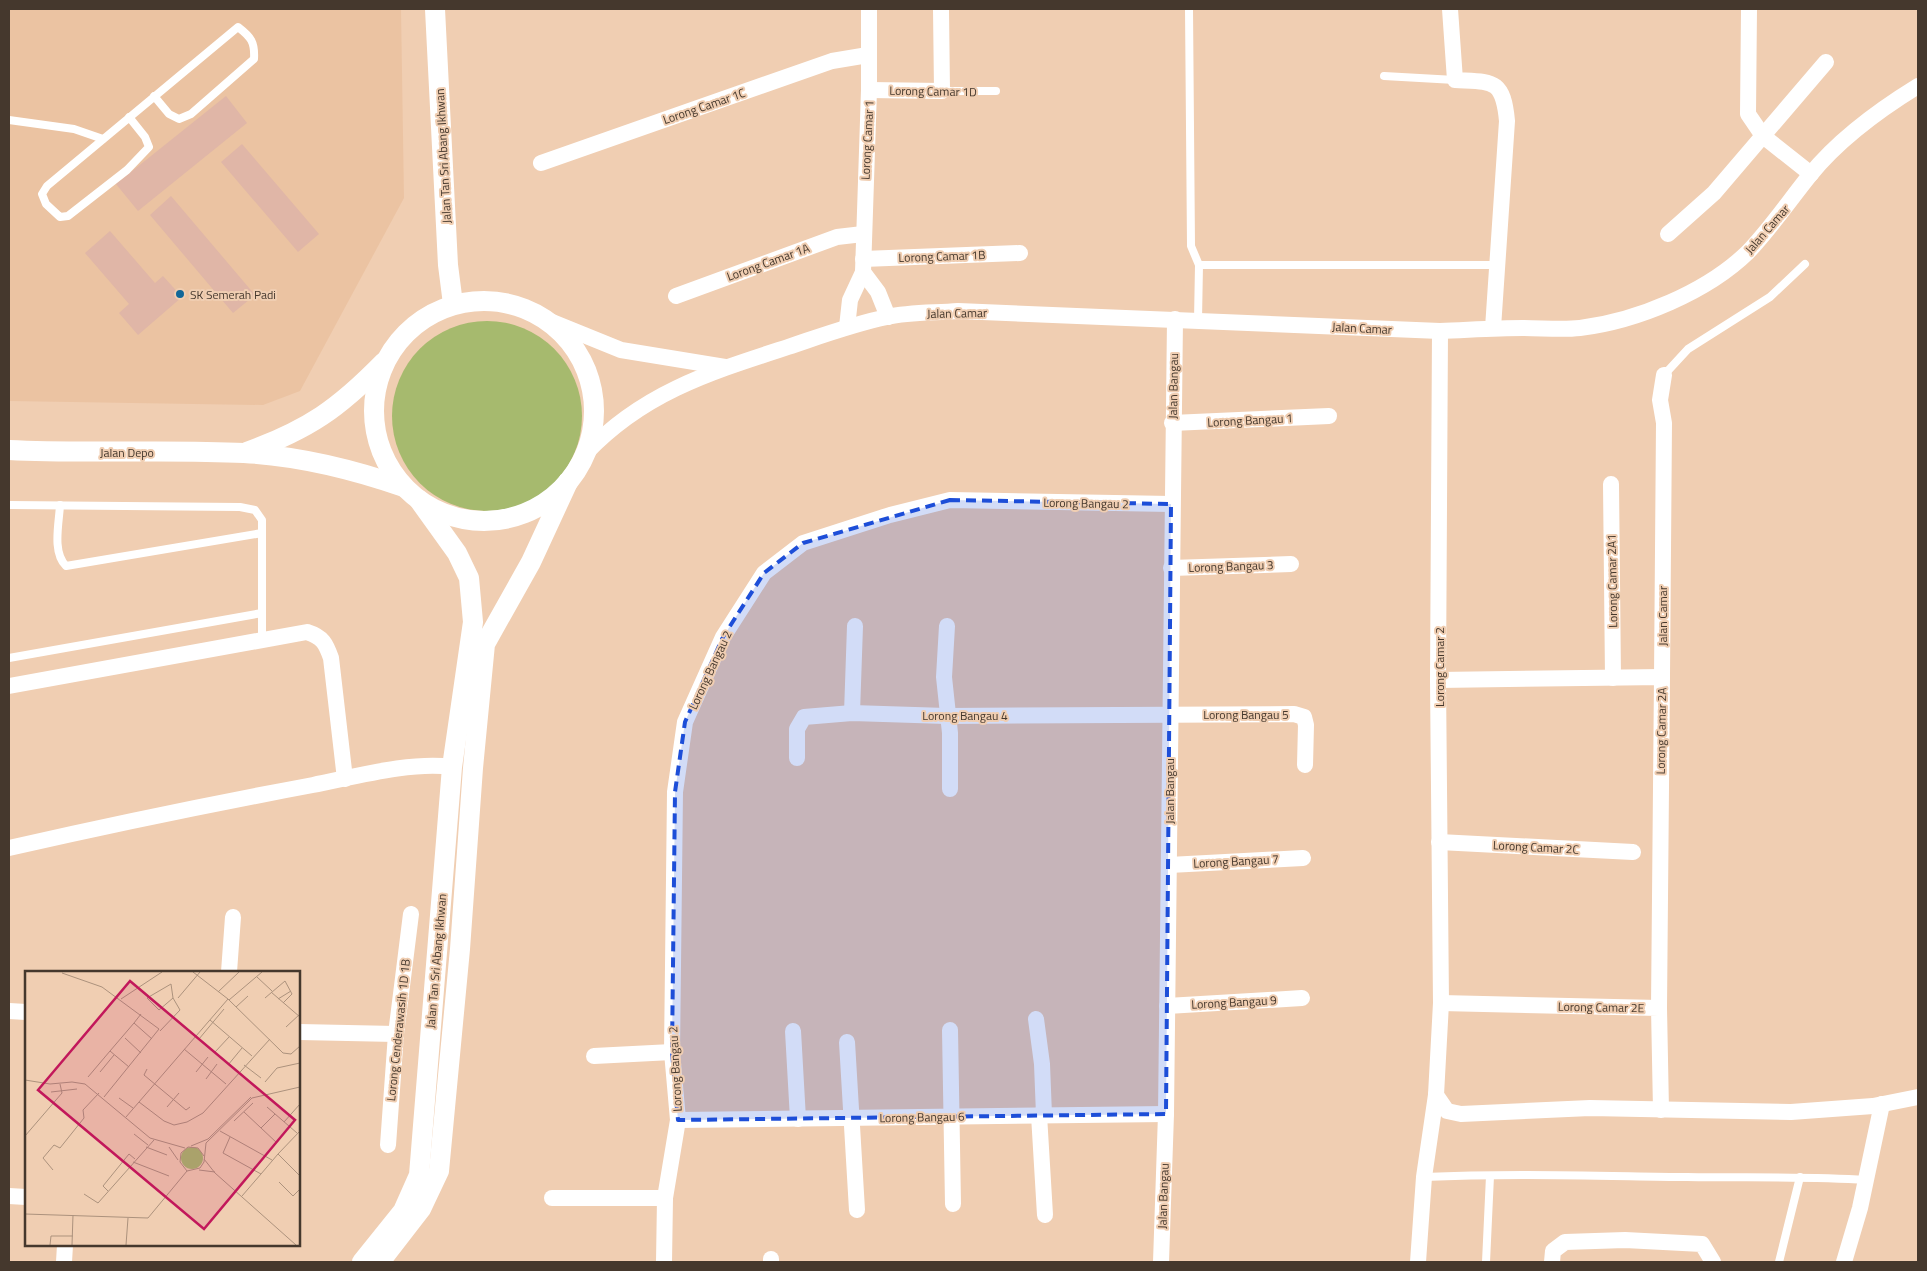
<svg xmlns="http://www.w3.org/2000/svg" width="1927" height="1271" viewBox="0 0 1927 1271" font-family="'Titillium Web',sans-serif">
  <rect width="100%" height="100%" fill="#f0ceb2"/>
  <!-- built -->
  <polygon fill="#ebc3a2" points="9,9 401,9 404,198 300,391 263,405 9,401"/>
  <!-- green -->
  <circle fill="#a6ba6e" cx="487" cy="416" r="95"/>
  <!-- building -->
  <g fill="#e0b6a7">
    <polygon points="226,96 247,123 138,211 116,184"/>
    <polygon points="242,144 319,234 298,252 221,162"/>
    <polygon points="171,196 255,295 233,313 150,215"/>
    <polygon points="110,231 155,283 163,276 182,297 138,335 119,313 129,304 85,253"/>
  </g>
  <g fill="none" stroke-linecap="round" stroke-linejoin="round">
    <!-- service -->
    <g stroke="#fff" stroke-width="8">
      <polyline points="1189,9 1191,246 1199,265 1198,320"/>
      <polyline points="1384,76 1455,80"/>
      <polyline points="942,91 996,91"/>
      <path d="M129,117l16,20 4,10 -22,23 -59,46 -8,1 -14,-13 -4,-10 5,-8 191,-159c13,10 17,15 16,32l-63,55 -12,5 -10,-5 -15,-18"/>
      <polyline points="9,120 74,129 103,139"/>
      <polyline points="1199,265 1496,265"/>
      <polyline points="1664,375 1688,349 1770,297 1805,264"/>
      <polyline points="9,505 240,507 255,510 262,520 262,641"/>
      <path d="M60,505c-1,19 -8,47 6,61l196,-33"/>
      <polyline points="9,658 262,613"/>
      <path d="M1424,1177c87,-4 176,-1 263,0 60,1 119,-1 179,3"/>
      <polyline points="1486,1262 1490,1176"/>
      <polyline points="1779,1262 1800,1177"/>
    </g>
    <!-- minor -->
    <g stroke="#fff" stroke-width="16">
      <path d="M1450,9l5,71c37,2 48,-2 52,41l-14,207"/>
      <polyline points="1749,9 1748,114 1763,136 1811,174"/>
      <polyline points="869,90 942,91 941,9"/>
      <polyline points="541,163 832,61 868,55"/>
      <polyline points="1668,234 1714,193 1826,62"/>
      <polyline points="863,259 1020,253"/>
      <polyline points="863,272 878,292 888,317"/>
      <polyline points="676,296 837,237 863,234"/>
      <polyline points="547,320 621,350 725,367"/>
      <polyline points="847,327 850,300 863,272 869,90 869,9"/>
      <polyline points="1440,331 1438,680 1441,1003 1436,1095 1447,1111 1461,1114 1590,1108 1791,1112 1873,1106 1918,1097"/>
      <polyline points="1172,423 1329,416"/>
      <path d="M586,453c58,-61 125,-81 202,-106 33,-11 65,-23 99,-30 23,-5 48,-4 71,-6l482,20c28,-1 55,-3 83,-3 19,0 39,2 57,0 57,-7 127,-36 168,-76 23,-24 41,-51 62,-77 29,-36 69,-65 108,-89"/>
      <polyline points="1611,484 1613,678"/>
      <polyline points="1171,568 1291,564"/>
      <polyline points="947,626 944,677 950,733 950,789"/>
      <polyline points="1662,677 1664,423 1660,400 1664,375"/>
      <polyline points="1438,680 1662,677 1659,1008"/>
      <path d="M9,686l298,-54c16,5 19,12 24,26l14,121"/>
      <polyline points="852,713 855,626"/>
      <polyline points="797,758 797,729 804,717 852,713 946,716 1294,714 1304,717 1306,725 1305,765"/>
      <polyline points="1439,842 1633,852"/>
      <path d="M9,848c101,-23 202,-44 304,-63 41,-8 99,-24 139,-18"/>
      <polyline points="1169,865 1303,858"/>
      <polyline points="229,972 233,917"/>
      <polyline points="1441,1003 1659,1008 1661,1110"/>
      <polyline points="1167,1006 1302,998"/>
      <polyline points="9,1011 26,1012"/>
      <polyline points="1036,1019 1042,1064 1044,1115"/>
      <polyline points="950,1030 953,1204"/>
      <polyline points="793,1031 798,1119"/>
      <polyline points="299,1032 396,1034"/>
      <polyline points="847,1042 857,1210"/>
      <polyline points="594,1056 672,1052"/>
      <polyline points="1039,1115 1045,1215"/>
      <polyline points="678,1120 1166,1114"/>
      <polyline points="388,1145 396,1034 411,914"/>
      <polyline points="9,1196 26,1197"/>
      <polyline points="552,1198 665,1198"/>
      <polyline points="771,1259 771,1262"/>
      <polyline points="64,1262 65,1245"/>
      <polyline points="664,1262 665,1198 678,1120 672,1052 675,792 685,722 723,637 764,573 803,543 890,515 950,500 1171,504"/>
      <polyline points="1161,1262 1166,1114 1175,319"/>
      <polyline points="1418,1262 1424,1177 1436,1095"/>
      <polyline points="1552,1262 1553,1251 1565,1242 1625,1240 1702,1244 1713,1262"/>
      <polyline points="1844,1262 1860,1208 1882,1104"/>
    </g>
    <!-- tertiary -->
    <g stroke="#fff" stroke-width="20">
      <polyline points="435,9 448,265 453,304"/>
      <circle cx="484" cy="411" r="110"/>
      <path d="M9,450c78,4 157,-1 235,3 55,3 108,16 160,34"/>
      <path d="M247,452c62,-23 91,-43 137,-90"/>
      <polyline points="362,1262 403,1211 419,1175 452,767 473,622 469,578 457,553 419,500"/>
      <polyline points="380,1262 421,1209 439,1171 460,949 473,768 485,644 531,562 568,482"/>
    </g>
  </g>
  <!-- marked area -->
  <path fill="#1d4ed8" fill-opacity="0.2" stroke="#1d4ed8" stroke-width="4" stroke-dasharray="10 6" stroke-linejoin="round" d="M950,500l221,4 -5,610 -488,6 -6,-68 3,-260 10,-70 38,-85 41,-64 39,-30z"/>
  <!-- markers -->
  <circle fill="#126798" stroke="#f0ceb2" stroke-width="2" cx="180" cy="294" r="5"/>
  <g text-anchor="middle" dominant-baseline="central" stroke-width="4" stroke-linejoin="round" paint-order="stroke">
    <!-- street labels -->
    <g font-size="12" fill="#45382d" stroke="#f0ceb2">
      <text transform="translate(933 91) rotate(1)">Lorong Camar 1D</text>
      <text transform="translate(704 106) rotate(-19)">Lorong Camar 1C</text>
      <text transform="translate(867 140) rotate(-87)">Lorong Camar 1</text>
      <text transform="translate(443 156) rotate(-93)">Jalan Tan Sri Abang Ikhwan</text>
      <text transform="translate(1767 229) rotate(-49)">Jalan Camar</text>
      <text transform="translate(942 256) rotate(-2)">Lorong Camar 1B</text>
      <text transform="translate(768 262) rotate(-20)">Lorong Camar 1A</text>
      <text transform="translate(957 313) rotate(-1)">Jalan Camar</text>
      <text transform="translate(1362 328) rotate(3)">Jalan Camar</text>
      <text transform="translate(1173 386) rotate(-89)">Jalan Bangau</text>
      <text transform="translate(1250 420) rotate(-3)">Lorong Bangau 1</text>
      <text x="127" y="452">Jalan Depo</text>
      <text transform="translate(1086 503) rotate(1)">Lorong Bangau 2</text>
      <text transform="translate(1231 566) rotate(-2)">Lorong Bangau 3</text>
      <text transform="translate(1612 581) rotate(-91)">Lorong Camar 2A1</text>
      <text transform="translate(1662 616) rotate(-90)">Jalan Camar</text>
      <text transform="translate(1439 667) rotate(-90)">Lorong Camar 2</text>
      <text transform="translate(710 670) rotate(-65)">Lorong Bangau 2</text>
      <text x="1246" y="714">Lorong Bangau 5</text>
      <text x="965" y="715">Lorong Bangau 4</text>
      <text transform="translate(1661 731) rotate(-89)">Lorong Camar 2A</text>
      <text transform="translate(1169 791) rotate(-90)">Jalan Bangau</text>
      <text transform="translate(1536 847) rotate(3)">Lorong Camar 2C</text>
      <text transform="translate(1236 861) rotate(-3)">Lorong Bangau 7</text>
      <text transform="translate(436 961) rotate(-85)">Jalan Tan Sri Abang Ikhwan</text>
      <text transform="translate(1234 1002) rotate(-3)">Lorong Bangau 9</text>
      <text transform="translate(1601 1007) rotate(1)">Lorong Camar 2E</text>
      <text transform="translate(398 1030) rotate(-84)">Lorong Cenderawasih 1D 1B</text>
      <text transform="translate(675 1069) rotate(-93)">Lorong Bangau 2</text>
      <text transform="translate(922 1117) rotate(-1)">Lorong Bangau 6</text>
      <text transform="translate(1163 1196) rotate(-88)">Jalan Bangau</text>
    </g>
    <!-- poi labels -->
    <g font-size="12" fill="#45382d" stroke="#f0ceb2" text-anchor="start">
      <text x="190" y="294">SK Semerah Padi</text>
    </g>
  </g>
  <!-- overview -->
  <g transform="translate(25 971)">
    <rect width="275" height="275" fill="#f0ceb2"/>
    <path d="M156 187a11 11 0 1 1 22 0a11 11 0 1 1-22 0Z" fill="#a6ba6e"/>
    <path fill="none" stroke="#ac927d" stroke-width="1" d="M168,1l35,27M37,2l40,14 57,42 -55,68M232,6l15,14M193,21l21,-20M246,21l29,25M153,27l22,-26M240,27l20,-17 7,13 -9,9M96,28l41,-27M253,28l13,-8M204,29l33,-28M211,36l12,-11M116,43l-7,9 18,16M185,49l42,36M261,56l14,-13M135,60l20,-21 -7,-12 -2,-14 -24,14 12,12 14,-12M100,67l16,15M174,68l25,-30M159,78l42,35M190,81l14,-15M203,94l14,-17M219,94l17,13M104,96l-19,-16 24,-28M122,98l-3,6 42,35 4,-3M75,101l14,-17M171,101l12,-15M63,106l22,-26M181,108l11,-15M0,109l25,4 22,-2 13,2 65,54 35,10M240,111l12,-14 23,-5M26,121l26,-3M94,127l14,10M114,131l25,19 10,4 13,-3 16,-9 67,-74M142,136l12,-14M242,136l30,26M219,141l33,31M101,146l102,-118 55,54 8,1 9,-8M209,150l19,-18M259,151l16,-18M236,157l14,-14M195,160l52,29M275,160l-22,23 22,22M109,163l14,11M0,165l37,-43 -2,-9M205,166l-7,16 38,21 17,-20M166,175l17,-7 43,-42M121,176l21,8M144,176l9,13M0,182v43M179,185l-6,-8 -10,-1 -7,6 -1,9 7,9 13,-3 4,-6 2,-19 46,-45 48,-11M179,188l11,14 81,72M108,191l36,14M28,199l-10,-12 11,-13 6,3 24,-30 -1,-8 16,-17M174,199l16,2M254,211l14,14 7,-7M83,220l-5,-5 26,-32 6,5M59,223l14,9 56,-63M217,225l19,-22M0,243l123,4 39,-47M25,274l1,-9h22M47,274l1,-30M101,274l2,-27"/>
    <path fill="#c2185b" fill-opacity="0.15" stroke="#c2185b" stroke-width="2.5" d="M105,10l165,139 -91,109 -166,-139z"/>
    <rect width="275" height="275" fill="none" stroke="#45382d" stroke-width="2.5"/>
  </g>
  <!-- border -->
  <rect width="1927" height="1271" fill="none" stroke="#45382d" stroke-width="20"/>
</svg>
